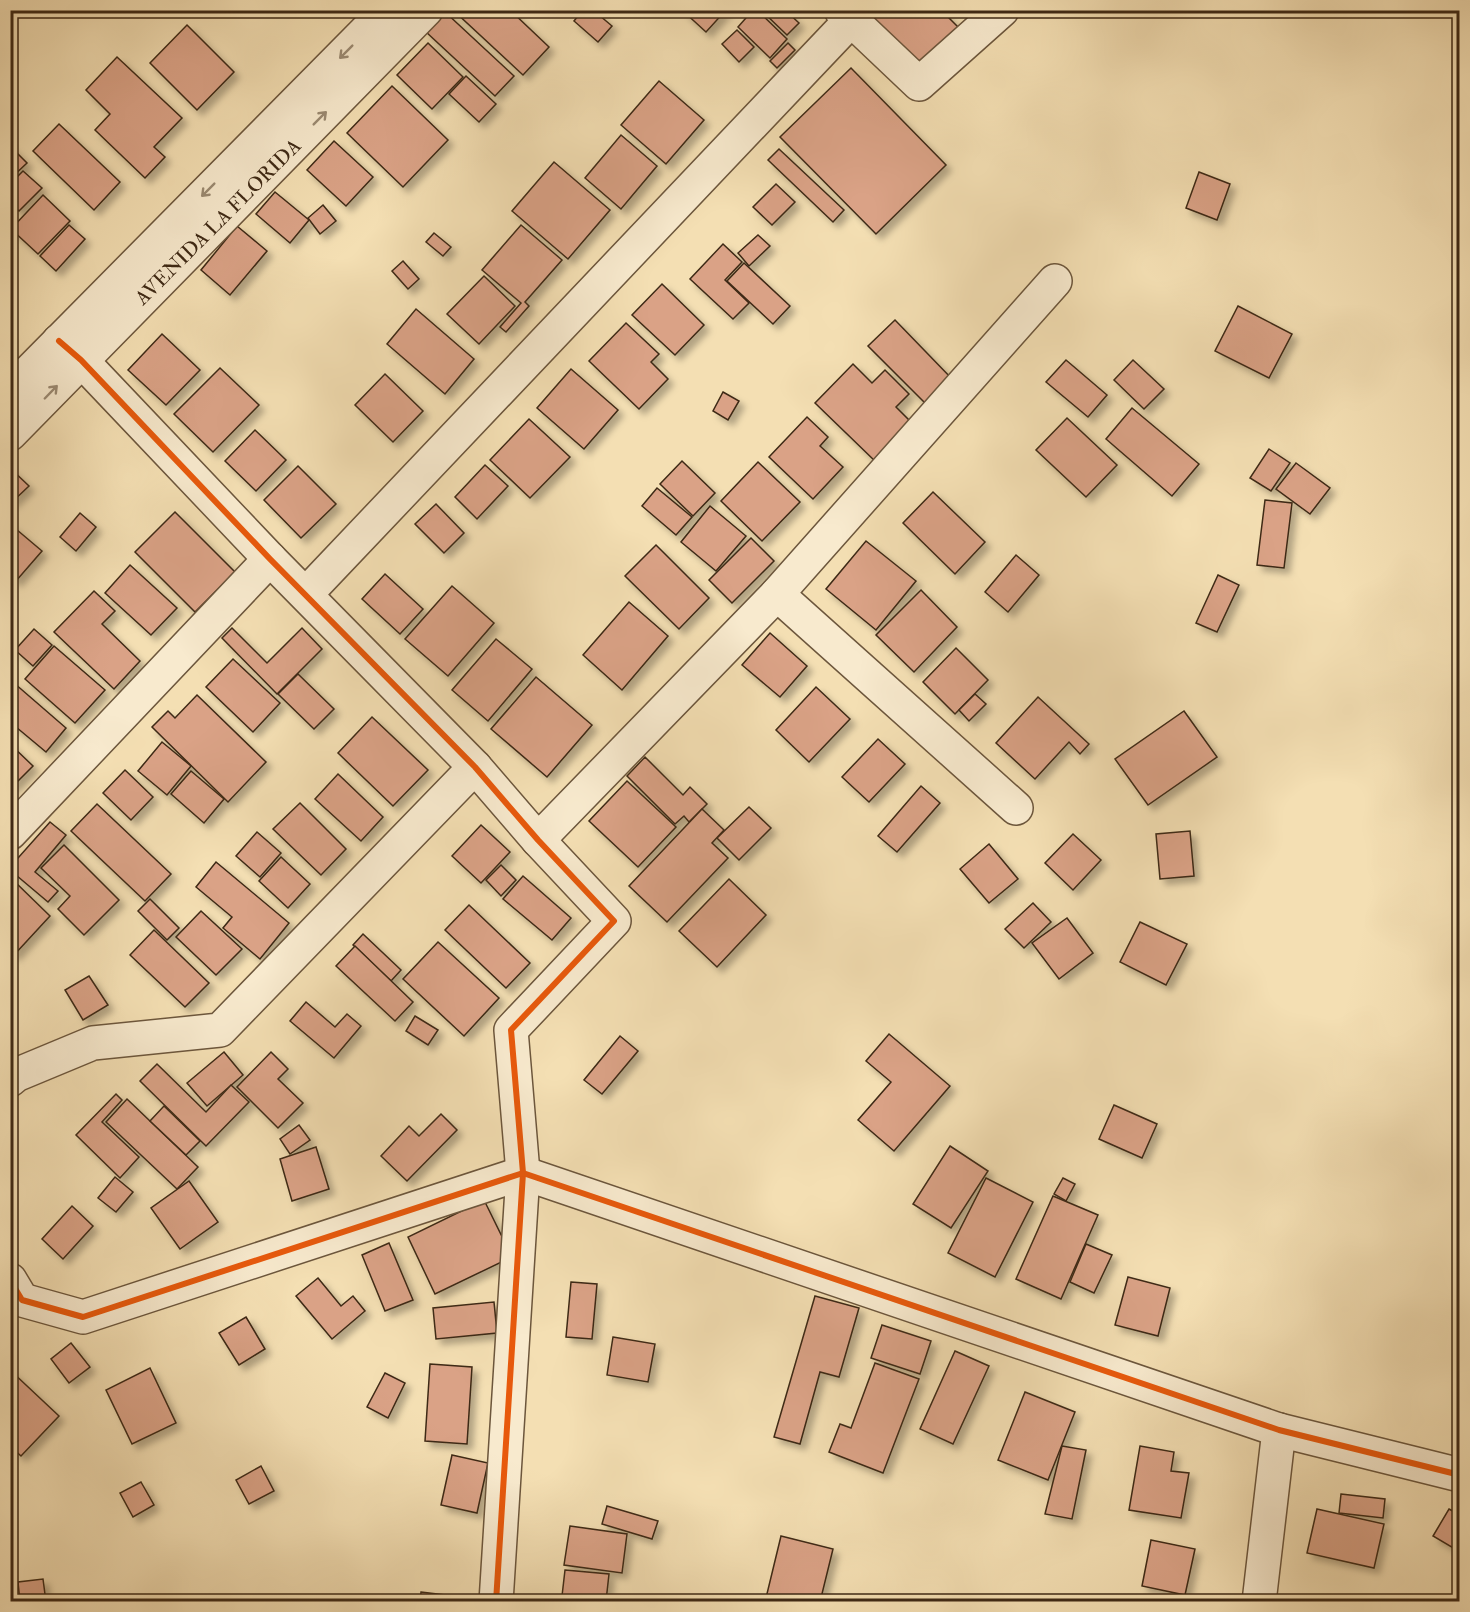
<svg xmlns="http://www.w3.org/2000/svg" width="1470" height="1612" viewBox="0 0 1470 1612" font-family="'IM FELL Double Pica',serif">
  <defs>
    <filter id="shadow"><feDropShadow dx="5.5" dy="5.5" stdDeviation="3" flood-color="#0004"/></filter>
  </defs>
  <rect width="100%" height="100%" fill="#f4dfb3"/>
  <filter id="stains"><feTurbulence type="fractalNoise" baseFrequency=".00333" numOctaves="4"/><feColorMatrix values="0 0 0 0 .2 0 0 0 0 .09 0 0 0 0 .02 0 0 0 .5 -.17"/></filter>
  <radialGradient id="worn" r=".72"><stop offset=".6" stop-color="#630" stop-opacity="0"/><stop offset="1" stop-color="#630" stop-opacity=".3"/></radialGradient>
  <!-- building -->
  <g fill="#daa286" stroke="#3e2915" stroke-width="1.5" filter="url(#shadow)">
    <polygon points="453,10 510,10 549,47 523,75"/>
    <polygon points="583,10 593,10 612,26 598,42 574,21"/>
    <polygon points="682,10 726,10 706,32"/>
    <polygon points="753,10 757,10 787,39 770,58 738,27"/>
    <polygon points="761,10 785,10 799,23 787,35"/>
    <polygon points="858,10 941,10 962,31 922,72"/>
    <polygon points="444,11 514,76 495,96 425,31"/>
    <polygon points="187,25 234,72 197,110 150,63"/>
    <polygon points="737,30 754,47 739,62 722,44"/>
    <polygon points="428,43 463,77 432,109 397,75"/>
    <polygon points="788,43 795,50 777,68 770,61"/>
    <polygon points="117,57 182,118 154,147 165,157 145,178 95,130 110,114 86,90"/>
    <polygon points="851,68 946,165 876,234 780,137"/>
    <polygon points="466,76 496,104 479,122 449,94"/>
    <polygon points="659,81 704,120 666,164 621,125"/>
    <polygon points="392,86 448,140 403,187 347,133"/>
    <polygon points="59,124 120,182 94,210 33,151"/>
    <polygon points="621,135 657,166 621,209 585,178"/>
    <polygon points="334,141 373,177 346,206 307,170"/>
    <polygon points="10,146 27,163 10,179"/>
    <polygon points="779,149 844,210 833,222 768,160"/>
    <polygon points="554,162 610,210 568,259 512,211"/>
    <polygon points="23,171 42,188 19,211 10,203 10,184"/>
    <polygon points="1199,172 1230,184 1217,220 1186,208"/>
    <polygon points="776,184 795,202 772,225 753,207"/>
    <polygon points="275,192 309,220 290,243 256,214"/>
    <polygon points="43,195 70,221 38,254 11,229"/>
    <polygon points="323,205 336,221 320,234 308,218"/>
    <polygon points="69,225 85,239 56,271 40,256"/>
    <polygon points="521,225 562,260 525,302 529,306 506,332 500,327 521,303 482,270"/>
    <polygon points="237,226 267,251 230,295 201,270"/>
    <polygon points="434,233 451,247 443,256 426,242"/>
    <polygon points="758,235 770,246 749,266 738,253"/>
    <polygon points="723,244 742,262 725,280 749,303 733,319 690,279"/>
    <polygon points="403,261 419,279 408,289 392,271"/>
    <polygon points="744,263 790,306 773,324 727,281"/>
    <polygon points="484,276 515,306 479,344 447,314"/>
    <polygon points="662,284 704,325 675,355 632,315"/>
    <polygon points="1238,306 1292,334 1269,378 1215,351"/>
    <polygon points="416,309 474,359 445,394 387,344"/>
    <polygon points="895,320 955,382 929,407 868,346"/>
    <polygon points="626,323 659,354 651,362 668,379 639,409 589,361"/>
    <polygon points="162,334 200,370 166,405 128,370"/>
    <polygon points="1066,360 1107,395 1088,417 1046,382"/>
    <polygon points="1133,360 1164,389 1144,409 1114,380"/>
    <polygon points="853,364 872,383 885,370 909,394 896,407 914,425 877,463 815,403"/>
    <polygon points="220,368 259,405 213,452 174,414"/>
    <polygon points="571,369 618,410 584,449 537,408"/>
    <polygon points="385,374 423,411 393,442 355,405"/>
    <polygon points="723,392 739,401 728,420 713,411"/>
    <polygon points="1132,408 1199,464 1172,496 1106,439"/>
    <polygon points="807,417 828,437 820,446 843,467 813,499 769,457"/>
    <polygon points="1067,418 1117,465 1086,497 1036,450"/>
    <polygon points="529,419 570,457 530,498 490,460"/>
    <polygon points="255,430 286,460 256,491 225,461"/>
    <polygon points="1269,449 1290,463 1271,491 1250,478"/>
    <polygon points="682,461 715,493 693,516 660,484"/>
    <polygon points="758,462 800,502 762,541 721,501"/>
    <polygon points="1296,463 1330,488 1310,514 1276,489"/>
    <polygon points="485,465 508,486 477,519 455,497"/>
    <polygon points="298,466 336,504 301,538 264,500"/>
    <polygon points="10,468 29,486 11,503 10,502"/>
    <polygon points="657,488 692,517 676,535 642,506"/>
    <polygon points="933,492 985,542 955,574 903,523"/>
    <polygon points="1265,500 1292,503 1284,568 1257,565"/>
    <polygon points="436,504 464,533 444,553 415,524"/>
    <polygon points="710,506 746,536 716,571 681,542"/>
    <polygon points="175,512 235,572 195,612 135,552"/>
    <polygon points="80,513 96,527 76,551 60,537"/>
    <polygon points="10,524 42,551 16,581 10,576"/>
    <polygon points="751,538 774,561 732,603 709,580"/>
    <polygon points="866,541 916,581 876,630 826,589"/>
    <polygon points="656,545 709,598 679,629 625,576"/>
    <polygon points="1016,555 1039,575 1008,612 985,592"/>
    <polygon points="130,565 177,608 151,635 105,593"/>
    <polygon points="385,574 423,609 400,634 362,599"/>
    <polygon points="1218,575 1239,585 1217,632 1196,623"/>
    <polygon points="452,586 494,623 448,676 405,639"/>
    <polygon points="921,590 957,627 914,672 876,635"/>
    <polygon points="94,591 115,611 102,624 140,661 114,689 54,632"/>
    <polygon points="629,602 668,636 622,690 583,655"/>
    <polygon points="232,628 267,663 302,628 322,649 277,694 222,638"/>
    <polygon points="34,629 52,645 33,666 15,650"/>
    <polygon points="770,633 807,666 780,697 742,665"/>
    <polygon points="496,639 532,669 488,721 452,690"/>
    <polygon points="54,646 105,690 75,723 25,679"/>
    <polygon points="956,648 988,680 955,714 923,682"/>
    <polygon points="233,659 280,703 253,732 206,687"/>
    <polygon points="298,674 334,709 314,729 278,694"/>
    <polygon points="536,677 592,725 547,777 491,729"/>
    <polygon points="14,683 66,728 46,752 10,722 10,688"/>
    <polygon points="816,687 850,719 809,762 776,730"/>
    <polygon points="975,694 986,704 969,721 959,710"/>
    <polygon points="197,695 266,762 228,802 152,727 168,711 175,718"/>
    <polygon points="1038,697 1089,744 1080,754 1069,742 1035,779 996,743"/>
    <polygon points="1184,711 1217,757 1148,805 1115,759"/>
    <polygon points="372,717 428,770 393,806 338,753"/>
    <polygon points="878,739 905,764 869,802 842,777"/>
    <polygon points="162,742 191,766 167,795 138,771"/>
    <polygon points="10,744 33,766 10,789"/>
    <polygon points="645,757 683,795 690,787 707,804 689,822 684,816 675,824 627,776"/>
    <polygon points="125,770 153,797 131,820 103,793"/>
    <polygon points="191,771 224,799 204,823 171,794"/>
    <polygon points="338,774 383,817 361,841 315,799"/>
    <polygon points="627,781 676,827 638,867 589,821"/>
    <polygon points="921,786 940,803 897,852 878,836"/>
    <polygon points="300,803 346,849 321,875 273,829"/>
    <polygon points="97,804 171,874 145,901 71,831"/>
    <polygon points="749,807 771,828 739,860 717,838"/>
    <polygon points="702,809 724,830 712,843 728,858 667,922 629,886"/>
    <polygon points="50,822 66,835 35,872 58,891 48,902 10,870 10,867"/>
    <polygon points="481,825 510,852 481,883 452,856"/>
    <polygon points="1190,831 1194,876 1160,879 1156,834"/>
    <polygon points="257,832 281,853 260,877 236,856"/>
    <polygon points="1073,834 1101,860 1073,890 1045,863"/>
    <polygon points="989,844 1018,879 989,903 960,869"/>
    <polygon points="64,845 119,900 84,935 58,909 70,896 41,868"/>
    <polygon points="281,857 310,884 288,908 259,881"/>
    <polygon points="216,862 289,923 260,959 223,928 232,917 196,887"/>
    <polygon points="501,865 516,880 501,896 486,880"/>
    <polygon points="523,876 571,918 552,940 503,899"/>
    <polygon points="729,879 766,915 717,967 679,931"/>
    <polygon points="13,880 50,916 14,955 10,952 10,883"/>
    <polygon points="150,899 179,928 167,940 138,911"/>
    <polygon points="1033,903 1051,922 1024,948 1005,929"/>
    <polygon points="469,905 530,963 506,988 445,930"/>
    <polygon points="201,911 242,949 216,975 176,937"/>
    <polygon points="1067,918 1093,953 1059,979 1032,943"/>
    <polygon points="1140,922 1187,944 1166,985 1120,962"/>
    <polygon points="154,930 209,983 185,1007 130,955"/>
    <polygon points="363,934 401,970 391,981 353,945"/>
    <polygon points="438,942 499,998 464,1036 403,979"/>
    <polygon points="355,946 413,1002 395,1021 336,966"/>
    <polygon points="89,976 108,1005 83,1020 65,990"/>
    <polygon points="306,1002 335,1027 347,1014 361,1026 334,1058 290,1021"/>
    <polygon points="415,1016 438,1030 428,1045 406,1031"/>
    <polygon points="889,1034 950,1086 894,1151 858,1120 891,1082 866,1061"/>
    <polygon points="620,1036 638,1051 602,1094 584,1080"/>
    <polygon points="224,1052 243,1075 207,1106 187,1083"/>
    <polygon points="271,1052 288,1069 278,1079 303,1103 278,1128 237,1087"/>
    <polygon points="157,1064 206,1112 231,1085 249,1102 206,1146 140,1081"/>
    <polygon points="116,1094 122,1100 102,1122 139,1157 120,1178 76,1135"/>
    <polygon points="127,1099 198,1167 177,1189 106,1122"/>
    <polygon points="1114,1105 1157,1124 1142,1158 1099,1139"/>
    <polygon points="164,1106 200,1141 186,1155 150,1121"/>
    <polygon points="441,1114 457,1130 407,1181 381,1156 409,1126 419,1136"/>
    <polygon points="299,1125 310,1140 290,1154 280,1139"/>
    <polygon points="950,1146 988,1171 951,1228 913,1204"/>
    <polygon points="316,1147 329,1189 292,1201 280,1159"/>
    <polygon points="115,1177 133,1192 116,1212 98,1198"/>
    <polygon points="986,1178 1033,1202 995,1277 948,1253"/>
    <polygon points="1063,1178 1075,1184 1066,1201 1054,1194"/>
    <polygon points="189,1181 218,1222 180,1249 151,1208"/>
    <polygon points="1053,1196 1098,1215 1061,1299 1016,1279"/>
    <polygon points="484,1200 512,1257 435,1294 408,1237"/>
    <polygon points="72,1206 93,1226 63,1259 42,1239"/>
    <polygon points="389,1243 413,1300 385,1311 362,1255"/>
    <polygon points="1086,1244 1112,1255 1094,1293 1070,1282"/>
    <polygon points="1128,1277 1170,1288 1158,1336 1115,1325"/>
    <polygon points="318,1278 341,1306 353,1296 365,1311 332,1339 296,1296"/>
    <polygon points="571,1282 597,1284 592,1339 566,1337"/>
    <polygon points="815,1296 859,1308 839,1377 820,1372 800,1444 774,1437"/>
    <polygon points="494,1302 497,1333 436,1339 433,1308"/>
    <polygon points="246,1317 265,1349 239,1365 219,1333"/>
    <polygon points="882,1325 931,1341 920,1374 871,1358"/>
    <polygon points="613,1337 655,1344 648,1382 607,1375"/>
    <polygon points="71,1343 90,1367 69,1383 51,1359"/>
    <polygon points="955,1351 989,1366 953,1444 920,1429"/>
    <polygon points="875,1363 919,1379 883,1473 829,1452 840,1424 851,1428"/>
    <polygon points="430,1364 472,1367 467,1444 425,1441"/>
    <polygon points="150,1368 176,1423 132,1444 106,1390"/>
    <polygon points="10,1370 59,1416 21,1456 10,1446"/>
    <polygon points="385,1373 405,1383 388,1418 367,1407"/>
    <polygon points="1025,1392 1075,1412 1048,1480 998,1460"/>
    <polygon points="1062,1446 1086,1450 1072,1519 1045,1514"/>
    <polygon points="1140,1446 1174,1452 1171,1471 1189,1473 1181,1518 1129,1510"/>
    <polygon points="452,1455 488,1463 477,1513 441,1505"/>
    <polygon points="261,1466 274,1491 249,1504 236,1480"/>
    <polygon points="141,1482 154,1505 133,1517 120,1493"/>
    <polygon points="1341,1494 1385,1499 1383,1518 1339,1513"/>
    <polygon points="607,1506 658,1521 652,1539 602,1524"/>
    <polygon points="1317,1509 1384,1524 1374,1568 1307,1553"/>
    <polygon points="1449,1509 1460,1515 1460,1552 1433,1536"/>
    <polygon points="570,1526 627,1534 622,1573 564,1565"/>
    <polygon points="781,1536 833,1549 820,1602 765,1602"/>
    <polygon points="1151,1540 1195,1549 1185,1595 1142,1586"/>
    <polygon points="565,1570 609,1574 606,1601 562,1596"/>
    <polygon points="43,1579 46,1602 20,1602 18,1582"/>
    <polygon points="421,1592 461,1597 460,1602 420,1602"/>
  </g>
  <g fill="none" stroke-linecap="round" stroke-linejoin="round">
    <!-- minor casing -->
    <g stroke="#6c563c" stroke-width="36">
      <g id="minor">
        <polyline points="841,10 919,84 1002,10"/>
        <polyline points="59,341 81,360 270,559 475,767 538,840 614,921 511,1030 523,1173 496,1602"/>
        <polyline points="10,391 387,10"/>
        <polyline points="10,434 426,10"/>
        <polyline points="306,594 851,20"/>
        <polyline points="777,594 1016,808"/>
        <polyline points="10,833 270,559"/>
        <polyline points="538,840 777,594 1055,281"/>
        <polyline points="10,1080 16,1075 93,1043 220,1030 475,767"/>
        <polyline points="10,1280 22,1300 83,1317 523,1173 1279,1430 1460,1475"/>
        <polyline points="1259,1602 1279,1430"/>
      </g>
    </g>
    <!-- minor -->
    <use href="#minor" stroke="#f8eace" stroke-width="33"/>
    <!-- cycleway casing -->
    <g stroke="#f8eace" stroke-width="10">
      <g id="cycleway">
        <polyline points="59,341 81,360 270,559 475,767 538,840 614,921 511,1030 523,1173 496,1602"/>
        <polyline points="10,1280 22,1300 83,1317 523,1173 1279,1430 1460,1475"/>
      </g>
    </g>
    <!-- cycleway -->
    <use href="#cycleway" stroke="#e8590c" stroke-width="6"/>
  </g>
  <!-- one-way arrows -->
  <defs><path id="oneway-shaft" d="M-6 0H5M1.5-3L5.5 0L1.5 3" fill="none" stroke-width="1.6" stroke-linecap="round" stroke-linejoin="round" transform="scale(1.5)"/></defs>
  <g stroke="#9b8a72">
    <use href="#oneway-shaft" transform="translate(346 52) rotate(135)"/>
    <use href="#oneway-shaft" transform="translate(320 118) rotate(-45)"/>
    <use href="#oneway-shaft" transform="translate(208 190) rotate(135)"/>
    <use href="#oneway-shaft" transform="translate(51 392) rotate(-46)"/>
  </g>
  <g text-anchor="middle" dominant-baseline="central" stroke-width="4.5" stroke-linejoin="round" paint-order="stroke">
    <!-- street labels -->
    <g font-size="20" fill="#3e2915" stroke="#f8eace">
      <text transform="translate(218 222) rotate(-45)">AVENIDA LA FLORIDA</text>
    </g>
  </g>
  <!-- margin -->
  <rect width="1470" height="1612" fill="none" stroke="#f4dfb3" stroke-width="36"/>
  <rect x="12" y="12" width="1446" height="1588" fill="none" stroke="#3e2915" stroke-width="3"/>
  <rect x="18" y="18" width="1434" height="1576" fill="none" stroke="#3e2915" stroke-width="1.5"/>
  <rect width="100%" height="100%" filter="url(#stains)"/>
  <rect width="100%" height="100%" fill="url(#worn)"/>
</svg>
